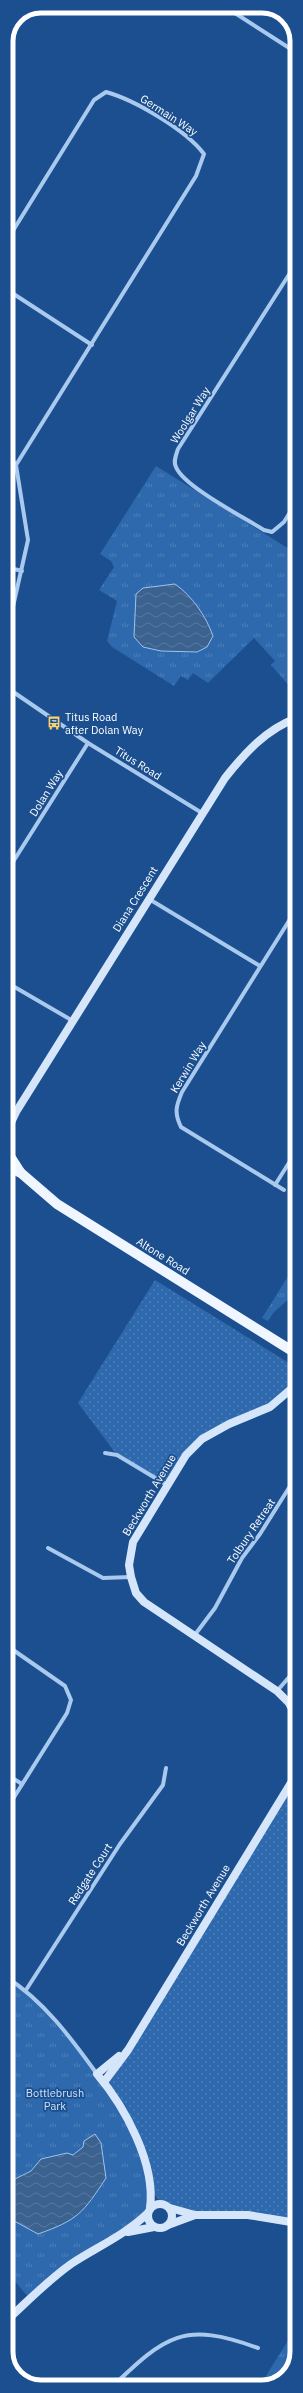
<svg xmlns="http://www.w3.org/2000/svg" width="303" height="2393" viewBox="0 0 303 2393" font-family="'IBM Plex Sans',sans-serif">
  <defs>
    <pattern id="grass-dots" width="8" height="8" patternUnits="userSpaceOnUse"><rect width="8" height="8" fill="#2e69ad"/><path d="M2 2h.1M6 6h.1" fill="none" stroke="#4d80b9" stroke-width="1.8" stroke-linecap="round"/></pattern>
    <pattern id="park-tufts" width="24" height="20" patternUnits="userSpaceOnUse"><rect width="24" height="20" fill="#2e69ad"/><path d="M3 7l-1-3M5 7V3M7 7l1-3M15 17l-1-3M17 17v-4M19 17l1-3" fill="none" stroke="#4d80b9"/></pattern>
    <pattern id="water-waves" width="16" height="10" patternUnits="userSpaceOnUse"><rect width="16" height="10" fill="#3c6290"/><path d="M0 5q4-4 8 0t8 0" fill="none" stroke="#597aa1"/></pattern>
  </defs>
  <rect width="100%" height="100%" fill="#1b4f8f"/>
  <!-- grass -->
  <g fill="url(#grass-dots)">
    <polygon points="155,1280 297,1368 297,1384 270,1407 202,1439 167,1486 117,1455 78,1403"/>
    <polygon points="297,1773 297,2223 195,2215 163,2204 152,2192 104,2082"/>
  </g>
  <!-- park -->
  <g fill="url(#park-tufts)">
    <polygon points="156,466 294,552 288,582 297,584 297,695 271,665 275,661 254,638 208,683 193,673 188,680 181,676 174,686 112,647 107,641 117,601 99,590 114,567 111,561 100,554"/>
    <polygon points="297,1266 297,1292 274,1312 268,1321 262,1318 292,1270"/>
    <polygon points="6,1977 26,1990 68,2035 129,2121 152,2192 149,2214 98,2247 30,2299 6,2271 6,2216 19,2223 83,2147 73,2155 67,2153 41,2159 31,2171 15,2179 6,2194"/>
    <polygon points="297,2326 297,2352 288,2375 265,2387 259,2387"/>
  </g>
  <!-- pitch -->
  <polygon fill="#2e69ad" points="53,2094 62,2106 50,2116 41,2104"/>
  <!-- water -->
  <g fill="url(#water-waves)" stroke="#9cc4f0">
    <path d="M175,584c17,12 31,32 38,52l-6,11 -10,5 -36,-1 -18,-4 -9,-10 2,-43 7,-6z"/>
    <path d="M95,2134l6,9 5,35c-23,35 -28,42 -68,56l-31,-17 -1,-23 9,-15 16,-8 10,-12 26,-6 6,2 10,-8 1,-6z"/>
  </g>
  <g fill="none" stroke-linecap="round" stroke-linejoin="round">
    <!-- street -->
    <g stroke="#a9c9ee" stroke-width="4">
      <polyline points="224,6 297,53"/>
      <path d="M6,242l88,-142 12,-8c29,8 80,38 98,62l-8,22 -180,289"/>
      <path d="M297,262l-119,187c-2,6 -5,13 -2,18 7,19 69,51 88,63l8,2 12,-10 13,-21"/>
      <polyline points="6,289 92,345"/>
      <polyline points="6,452 16,465 28,540 12,611 6,622"/>
      <polyline points="6,567 22,571"/>
      <polyline points="6,687 88,743 202,813"/>
      <polyline points="6,873 88,743"/>
      <polyline points="149,899 260,966"/>
      <polyline points="6,982 73,1021"/>
      <polyline points="275,1185 297,1150"/>
      <path d="M284,1190l-103,-63c-7,-14 -5,-21 1,-35l115,-184"/>
      <polyline points="105,1453 117,1455 167,1485"/>
      <polyline points="48,1548 103,1578 131,1577"/>
      <polyline points="194,1636 215,1608 242,1558 260,1534 297,1475"/>
      <polyline points="6,1645 65,1686 71,1700 67,1713 6,1810"/>
      <polyline points="277,1691 297,1668"/>
      <polyline points="6,1774 22,1784"/>
      <path d="M6,1977c38,24 65,61 91,97"/>
      <polyline points="26,1990 120,1844 163,1785 166,1768"/>
      <path d="M112,2387c54,-52 72,-66 146,-39"/>
    </g>
    <!-- secondary -->
    <g stroke="#d6e6fa" stroke-width="8">
      <path d="M6,1133l10,-21 209,-334c19,-24 41,-49 72,-60"/>
      <polyline points="297,1384 270,1407 229,1424 202,1439 186,1455 133,1542 129,1565 131,1577 136,1593 144,1602 277,1691 289,1703 297,1718"/>
      <path d="M119,2056l-22,18c28,33 59,90 53,134"/>
      <polyline points="104,2082 128,2050 297,1773"/>
      <circle cx="160" cy="2216" r="12"/>
      <polyline points="170,2208 195,2215 248,2215 297,2223"/>
      <polyline points="168,2225 195,2215"/>
      <polyline points="128,2232 154,2227"/>
      <path d="M6,2321c21,-19 41,-40 65,-57 26,-17 54,-29 77,-51"/>
    </g>
    <!-- primary -->
    <g stroke="#f0f6ff" stroke-width="10">
      <polyline points="6,1150 20,1172"/>
      <polyline points="6,1165 21,1173 57,1204 297,1354"/>
    </g>
  </g>
  <!-- icons -->
  <defs>
    <g id="bus-bare" transform="scale(1.08)"><path d="M-5-6H5V4H4V6H2V4H-2V6H-4V4H-5ZM-3.5-4V0h7V-4ZM-3.5 1.2v1.5H-2V1.2ZM2 1.2v1.5H3.5V1.2Z" fill="#ffd166" stroke="#1b4f8f" stroke-width="2.5" paint-order="stroke"/></g>
  </defs>
  <g fill-rule="evenodd">
    <use href="#bus-bare" x="54" y="723"/>
  </g>
  <g text-anchor="middle" dominant-baseline="central" stroke-width="3.5" stroke-linejoin="round" paint-order="stroke">
    <!-- street labels -->
    <g font-size="11" fill="#fff" stroke="#1b4f8f">
      <text transform="translate(169 115) rotate(33)">Germain Way</text>
      <text transform="translate(190 415) rotate(-58)">Woolgar Way</text>
      <text transform="translate(138 763) rotate(32)">Titus Road</text>
      <text transform="translate(46 793) rotate(-58)">Dolan Way</text>
      <text transform="translate(135 899) rotate(-58)">Diana Crescent</text>
      <text transform="translate(188 1067) rotate(-59)">Kerwin Way</text>
      <text transform="translate(163 1256) rotate(32)">Altone Road</text>
      <text transform="translate(149 1495) rotate(-59)">Beckworth Avenue</text>
      <text transform="translate(251 1531) rotate(-56)">Tolbury Retreat</text>
      <text transform="translate(90 1874) rotate(-57)">Redgate Court</text>
      <text transform="translate(203 1905) rotate(-59)">Beckworth Avenue</text>
    </g>
    <!-- poi labels -->
    <g font-size="11" fill="#fff" stroke="#1b4f8f" text-anchor="start">
      <text x="65" y="717">Titus Road<tspan x="65" dy="13">after Dolan Way</tspan></text>
    </g>
    <!-- park labels -->
    <g font-size="11" fill="#cfe3fa" stroke="#1b4f8f">
      <text x="55" y="2093">Bottlebrush<tspan x="55" dy="13">Park</tspan></text>
    </g>
  </g>
  <!-- crop -->
  <path d="M0 0H303V2393H0ZM41 13H262A28 28 0 0 1 290 41V2352A28 28 0 0 1 262 2380H41A28 28 0 0 1 13 2352V41A28 28 0 0 1 41 13Z" fill="#1b4f8f" fill-rule="evenodd"/>
  <path fill="none" stroke="#fff" stroke-width="5" d="M41 13H262A28 28 0 0 1 290 41V2352A28 28 0 0 1 262 2380H41A28 28 0 0 1 13 2352V41A28 28 0 0 1 41 13Z"/>
</svg>
